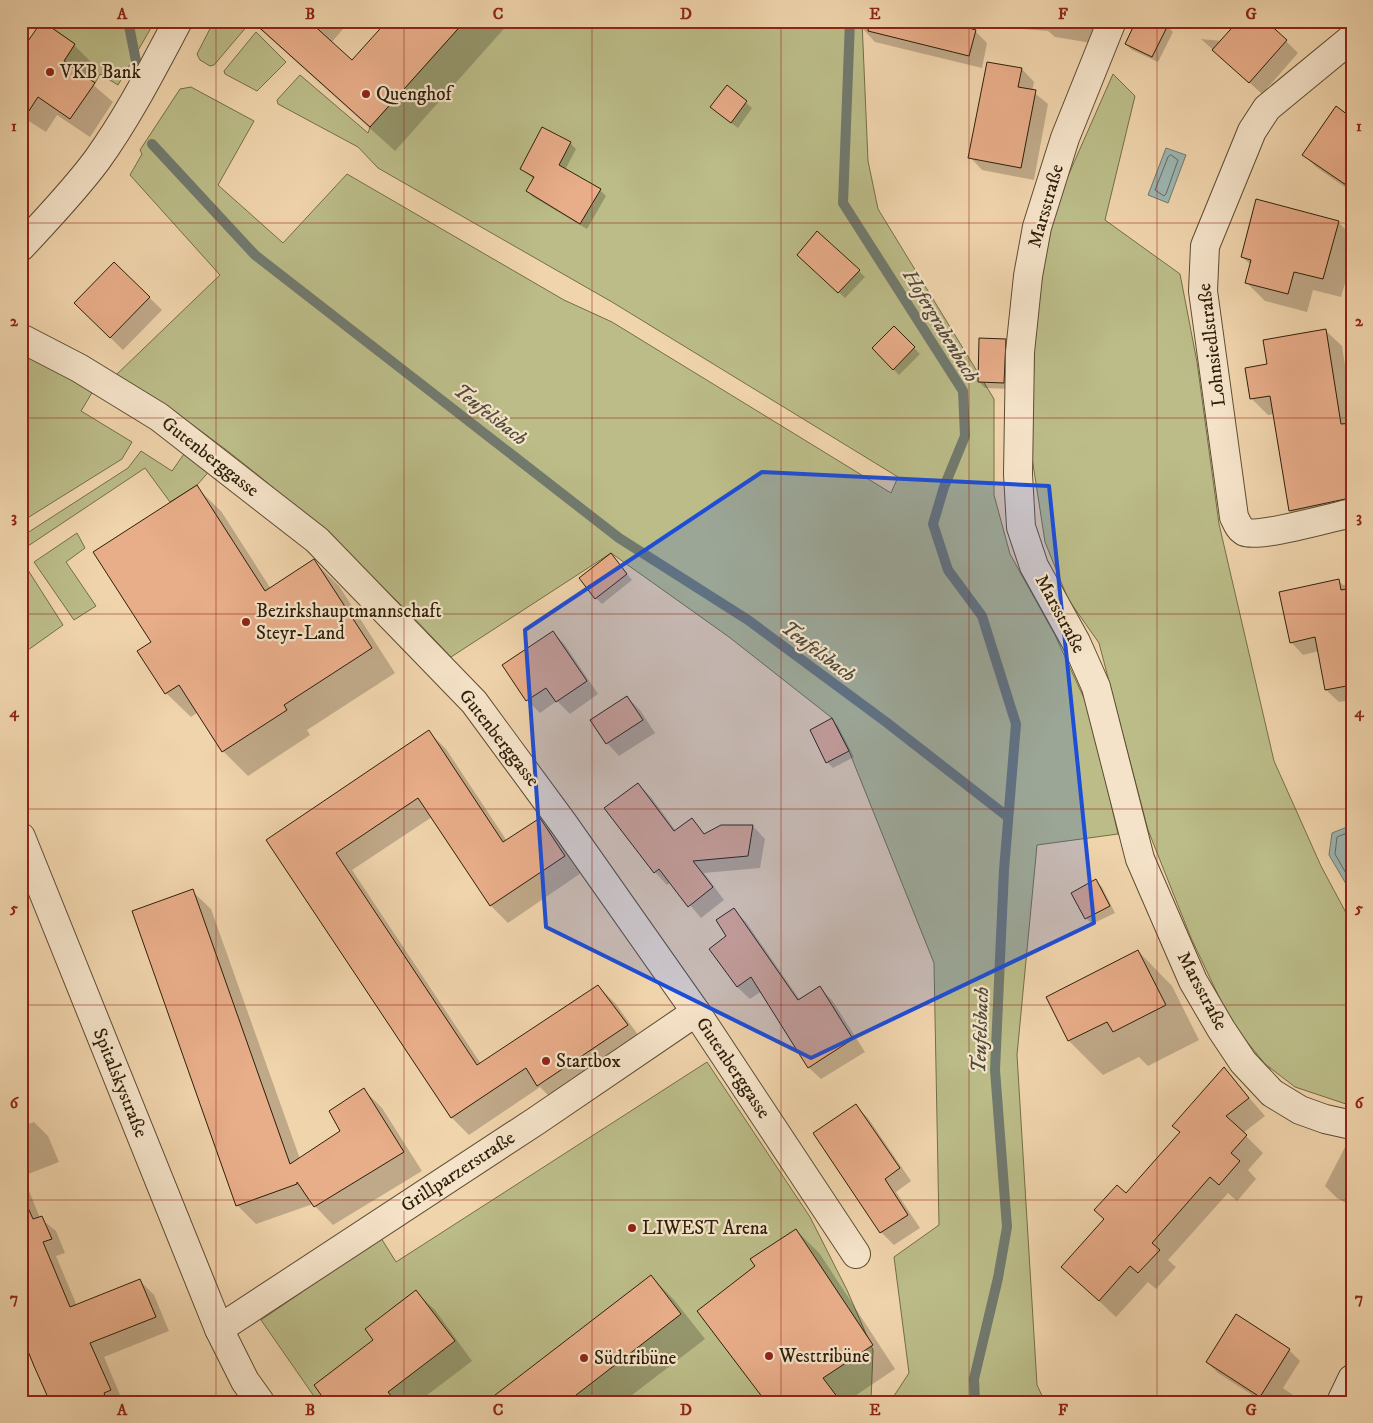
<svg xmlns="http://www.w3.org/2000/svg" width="1373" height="1423" viewBox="0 0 1373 1423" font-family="'IM FELL DW Pica',serif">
  <rect width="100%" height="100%" fill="#f0d4ac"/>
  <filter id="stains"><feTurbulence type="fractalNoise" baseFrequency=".004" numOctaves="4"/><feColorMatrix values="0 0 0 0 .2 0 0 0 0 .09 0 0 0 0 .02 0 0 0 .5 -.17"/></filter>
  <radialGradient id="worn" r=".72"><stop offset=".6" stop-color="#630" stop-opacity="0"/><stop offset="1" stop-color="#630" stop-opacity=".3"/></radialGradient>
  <!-- green -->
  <g fill="#bbbc88" stroke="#746e48">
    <polygon points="42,21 155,21 118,85 100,74 95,83 64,61 75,44"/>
    <polygon points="214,21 244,21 248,25 214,65 210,66 200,60 197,54"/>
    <path d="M465,21h397l6,140 10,48 116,190v96l16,59 45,81 34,74 29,125 -81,11 -20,210 20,330 8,17h-155l19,-29 -15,-116 45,-32 -5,-262 -85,-212 -17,-33 -103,-81 -118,-84 -160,104c-70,-75 -141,-142 -222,-205 -36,-27 -73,-55 -113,-77l104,-100 -90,-100 12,-21 -2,-4 40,-61 11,-2 63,34 -36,64 65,58 64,-69 217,126 48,22 279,171 7,-16 -286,-175 -234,-134 -20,-21 -80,-43 -1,-4 23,-25 68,58 2,-6z"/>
    <polygon points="256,32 286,62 257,91 225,74 224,71"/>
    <polygon points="1113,74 1135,96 1105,220 1180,274 1197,362 1219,524 1274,761 1321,866 1352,924 1352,1106 1295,1087 1265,1064 1231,1022 1191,938 1148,830 1099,643 1068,599 1045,542 1031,451 1036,296 1049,219"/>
    <polygon points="21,351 93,391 81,411 132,442 122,459 21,522"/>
    <polygon points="141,451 172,471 186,451 213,467 197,485 170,502 145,468 25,548 21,537 128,468"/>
    <polygon points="77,533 85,548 66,562 96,606 74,620 34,562"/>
    <polygon points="26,567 63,625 21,655 21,570"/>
    <polygon points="707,1062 810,1217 847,1290 873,1350 871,1402 318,1402 261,1320 381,1238 396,1262"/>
  </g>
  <!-- water -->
  <g fill="#9db6b3" stroke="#717a6f">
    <polygon points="1166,148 1186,155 1168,203 1148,195"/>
    <polygon points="1352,825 1352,894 1329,855 1332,833"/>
  </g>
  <!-- shadow -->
  <g fill="#0003">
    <polygon points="251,21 350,21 331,43 352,62 388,21 511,21 395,151"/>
    <polygon points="865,21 937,21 975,31 987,43 982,68 875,42 863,29"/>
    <polygon points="1001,21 1096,21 1092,43 1055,37 1048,31 1008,28"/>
    <polygon points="1238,21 1249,21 1286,41 1298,53 1262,94 1201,39 1233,42"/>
    <polygon points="42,23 74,45 93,64 84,77 113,102 90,137 57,115 46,132 21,116"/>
    <polygon points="1167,26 1173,32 1158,62 1132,50 1126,44"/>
    <polygon points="1022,69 1034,82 1032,91 1048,104 1034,180 982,170 970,157"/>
    <polygon points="727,87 752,108 738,128 718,113"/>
    <polygon points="1352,119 1352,192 1316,167 1304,155"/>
    <polygon points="570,143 576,149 565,170 600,190 606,196 587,229 533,197 527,191 534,179 521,169"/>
    <polygon points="1338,222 1352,236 1352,259 1341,297 1313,290 1307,312 1265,301 1246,282 1251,265 1242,257"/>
    <polygon points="799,255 859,271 865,277 845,298"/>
    <polygon points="114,263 162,310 123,350 75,303"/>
    <polygon points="894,328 920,354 899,375 874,348"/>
    <polygon points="1325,330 1342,346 1352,409 1352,517 1306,527 1290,511 1275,414 1268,415 1252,399 1269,365"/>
    <polygon points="1005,341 1011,347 1009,389 985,388 979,382"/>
    <polygon points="196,487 221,511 271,589 315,562 339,586 395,673 307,730 310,735 248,776 223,751 198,712 191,717 166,693 153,642"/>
    <polygon points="611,554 632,580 602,604 596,598"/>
    <polygon points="1338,580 1343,585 1352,584 1352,700 1339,702 1326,690 1319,651 1303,655 1291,642"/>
    <polygon points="553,632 565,645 598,694 570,714 557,701 540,713 527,700"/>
    <polygon points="627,697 640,710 655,733 619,756 607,743 592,721"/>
    <polygon points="832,720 838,726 854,757 833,768 827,762"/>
    <polygon points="429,732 446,749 507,841 540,820 557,837 581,873 508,923 491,906 432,817 352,870 481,1064 598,986 615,1003 644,1043 555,1102 540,1087 469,1135 452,1118 268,840"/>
    <polygon points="638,784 651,797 676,831 691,819 706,835 721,826 753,826 765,839 760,868 704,873 724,900 701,918 671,882 667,885 655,872"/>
    <polygon points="1096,881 1102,887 1115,913 1092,924 1086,918 1073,893"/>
    <polygon points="192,891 211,909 300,1159 342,1131 364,1090 382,1108 422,1171 333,1225 313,1204 256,1224 237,1205"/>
    <polygon points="734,910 746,922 800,1000 820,988 832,1000 865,1052 821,1079 808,1067 762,991 750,999 737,987"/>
    <polygon points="1138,951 1172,986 1199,1040 1148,1066 1139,1057 1103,1075 1069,1041 1047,998"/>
    <polygon points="1224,1069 1265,1116 1243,1133 1263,1153 1248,1170 1256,1179 1237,1201 1228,1193 1168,1260 1176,1267 1156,1289 1148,1282 1116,1317 1063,1267 1181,1133"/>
    <polygon points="856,1106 868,1118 911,1181 896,1192 920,1228 894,1245 881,1232 815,1134"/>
    <polygon points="34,1122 48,1136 59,1162 23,1176 40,1218 56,1231 65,1253 56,1256 77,1306 140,1281 154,1295 169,1331 104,1357 123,1402 51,1402 21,1331 21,1127"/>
    <polygon points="1345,1147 1352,1151 1352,1206 1337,1198 1325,1186"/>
    <polygon points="796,1230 820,1254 895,1369 846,1402 768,1402 757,1267"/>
    <polygon points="651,1276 675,1301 705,1339 623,1402 488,1402"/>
    <polygon points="416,1292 435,1310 472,1361 418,1402 327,1402"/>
    <polygon points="1289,1350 1300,1361 1283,1388 1303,1402 1258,1402 1260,1400 1218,1373 1207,1362"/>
  </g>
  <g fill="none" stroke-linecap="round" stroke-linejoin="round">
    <!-- shore -->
    <g stroke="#666a5e" stroke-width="1">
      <polygon points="1171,155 1178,160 1166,194 1164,196 1155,190 1168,157"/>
      <polyline points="1352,831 1337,837 1335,854 1352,884"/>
    </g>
    <!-- stream -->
    <g stroke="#717a6f" stroke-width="10">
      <polyline points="128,21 138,71"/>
      <polyline points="850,21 843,203 963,391 965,436 944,487 933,524 948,570 982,616 1016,724 1004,870 995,1070 1007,1227 998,1278 974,1379 975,1402"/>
      <polyline points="152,144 255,255 619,538 748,620 886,722 1008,817"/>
    </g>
  </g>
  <!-- building -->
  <g fill="#e8ad89" stroke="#2e1f09">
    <polygon points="42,21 75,44 64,61 95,83 70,119 38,97 21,123 21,51"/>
    <polygon points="252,21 309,21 352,60 387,21 465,21 370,127"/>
    <polygon points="869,21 942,21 976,30 969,56 868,31"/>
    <polygon points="1136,21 1170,21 1152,57 1125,44"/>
    <polygon points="1238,21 1266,21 1287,40 1249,83 1212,50"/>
    <polygon points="987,62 1022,68 1018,87 1036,90 1021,168 968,158"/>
    <polygon points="727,85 747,101 731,123 710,107"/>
    <polygon points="1336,106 1352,118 1352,189 1302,155"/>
    <polygon points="542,127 571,142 559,165 601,189 580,224 526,191 534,177 520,169"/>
    <polygon points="1256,199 1339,221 1323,279 1294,272 1288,294 1245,283 1251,260 1241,257"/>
    <polygon points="817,231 860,270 838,293 797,255"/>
    <polygon points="114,262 150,297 110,338 74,303"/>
    <polygon points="894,326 915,347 893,370 872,348"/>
    <polygon points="1326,329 1341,424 1352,423 1352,466 1346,467 1350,498 1289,511 1270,396 1250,399 1245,368 1267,364 1263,340"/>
    <polygon points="979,338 1006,339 1004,383 978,382"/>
    <polygon points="197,485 265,591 314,559 372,648 284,705 287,710 222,752 179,685 165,694 137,651 151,642 93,552"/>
    <polygon points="611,553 627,574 595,599 579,578"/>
    <polygon points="1339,579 1341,590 1352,588 1352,685 1325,690 1315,637 1290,643 1279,592"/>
    <polygon points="553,631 587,681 556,702 546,688 526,701 502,665"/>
    <polygon points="627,696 643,720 606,744 590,720"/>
    <polygon points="832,718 849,751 826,763 810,730"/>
    <polygon points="429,730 503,842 540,818 565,856 490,906 418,798 336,853 477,1065 598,985 628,1025 537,1086 526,1068 451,1118 266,840"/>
    <polygon points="638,783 674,831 692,818 704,834 721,825 753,825 748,856 693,861 713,887 688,907 659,869 654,873 604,808"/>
    <polygon points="1096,879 1110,906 1085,919 1071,893"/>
    <polygon points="193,889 290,1164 340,1131 329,1111 364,1088 404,1152 314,1207 297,1182 297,1184 236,1206 132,911"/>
    <polygon points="734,908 798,1000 820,986 853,1039 808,1068 751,977 737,987 709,949 726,936 716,920"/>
    <polygon points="1138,950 1166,1005 1113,1032 1107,1022 1068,1041 1046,997"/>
    <polygon points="1224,1067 1249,1098 1226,1116 1247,1135 1231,1153 1240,1161 1219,1185 1210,1177 1152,1243 1160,1250 1138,1273 1130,1266 1099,1301 1061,1267 1104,1219 1094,1210 1117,1185 1126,1193 1180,1132 1172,1126"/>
    <polygon points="856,1104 900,1168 885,1179 908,1215 880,1233 813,1133"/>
    <polygon points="21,1192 33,1219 42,1216 52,1239 43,1242 70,1307 140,1279 156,1317 90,1343 111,1390 104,1393 107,1402 50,1402 34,1366 21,1334"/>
    <polygon points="796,1229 873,1345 823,1378 841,1402 766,1402 697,1311 755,1266 750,1259"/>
    <polygon points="651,1275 681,1314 567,1402 486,1402"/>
    <polygon points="416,1290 455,1341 388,1392 396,1402 326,1402 314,1385 373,1340 365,1329"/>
    <polygon points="1236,1314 1290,1349 1260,1397 1206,1362"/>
  </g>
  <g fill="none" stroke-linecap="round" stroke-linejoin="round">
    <!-- minor casing -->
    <g stroke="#5e4c32" stroke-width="30">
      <g id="minor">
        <polyline points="1112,21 1065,138 1037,227 1028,276 1020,352 1018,474 1021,527 1034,566 1076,642 1096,687 1140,859 1193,981 1221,1029 1243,1062 1272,1093 1300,1110 1325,1119 1352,1125"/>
        <path d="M1352,38l-85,70 -15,23 -47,115 -2,45 31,226c3,6 5,12 11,15 14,6 88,-15 107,-19"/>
        <polyline points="21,338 79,368 159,417 317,540 474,702 563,823 696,1012 856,1254"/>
        <polyline points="21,837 219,1329 245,1381 260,1402"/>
        <polyline points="219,1329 536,1121 696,1012"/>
        <polyline points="1341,1402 1352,1379"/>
      </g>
    </g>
    <!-- tertiary casing -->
    <g stroke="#5e4c32" stroke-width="30">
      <path id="tertiary" d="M21,247c26,-28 53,-56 76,-87 31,-43 56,-92 81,-139"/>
    </g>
    <!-- minor -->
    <use href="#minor" stroke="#f5e3c9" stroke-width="28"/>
    <!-- tertiary -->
    <use href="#tertiary" stroke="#f5e3c9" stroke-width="28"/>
  </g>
  <!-- marked area -->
  <path fill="#1d4ed8" fill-opacity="0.2" stroke="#1d4ed8" stroke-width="4" stroke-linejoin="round" d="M762,472l287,14 45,437 -283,135 -265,-131 -21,-297z"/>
  <!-- grid -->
  <path fill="none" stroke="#8f2418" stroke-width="1" stroke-opacity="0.55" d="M216,21v1381M404,21v1381M592,21v1381M781,21v1381M969,21v1381M1157,21v1381M21,223h1331M21,418h1331M21,614h1331M21,809h1331M21,1005h1331M21,1200h1331"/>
  <!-- markers -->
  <g fill="#8f2418" stroke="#f5e3c9" stroke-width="2">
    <circle cx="50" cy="72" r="5"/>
    <circle cx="366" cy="94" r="5"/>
    <circle cx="246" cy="622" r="5"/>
    <circle cx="546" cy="1061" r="5"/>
    <circle cx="632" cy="1228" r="5"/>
    <circle cx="769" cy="1356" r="5"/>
    <circle cx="584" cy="1358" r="5"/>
  </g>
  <g text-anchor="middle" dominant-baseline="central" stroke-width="4.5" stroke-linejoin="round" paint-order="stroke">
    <!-- poi labels -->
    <g font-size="19" fill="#2e1f09" stroke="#f5e3c9" text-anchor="start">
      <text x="60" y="72">VKB Bank</text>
      <text x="376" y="94">Quenghof</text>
      <text x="256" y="611">Bezirkshauptmannschaft<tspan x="256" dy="22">Steyr-Land</tspan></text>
      <text x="556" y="1061">Startbox</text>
      <text x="642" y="1228">LIWEST Arena</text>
      <text x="779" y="1356">Westtribüne</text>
      <text x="594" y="1358">Südtribüne</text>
    </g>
    <!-- street labels -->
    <g font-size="19" fill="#2e1f09" stroke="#f5e3c9">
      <text transform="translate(1046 206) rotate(-74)">Marsstraße</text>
      <text transform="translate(1212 345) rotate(-97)">Lohnsiedlstraße</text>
      <text transform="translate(210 457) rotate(38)">Gutenberggasse</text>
      <text transform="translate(1060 614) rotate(62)">Marsstraße</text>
      <text transform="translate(499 738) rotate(52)">Gutenberggasse</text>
      <text transform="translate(1202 991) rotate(62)">Marsstraße</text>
      <text transform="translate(733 1068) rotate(56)">Gutenberggasse</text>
      <text transform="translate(120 1083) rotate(68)">Spitalskystraße</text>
      <text transform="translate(458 1172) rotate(-33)">Grillparzerstraße</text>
    </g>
    <!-- water labels -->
    <g font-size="20" font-style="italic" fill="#4f4c3c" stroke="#f5e3c9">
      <text transform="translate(940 326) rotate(59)">Hofergrabenbach</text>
      <text transform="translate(490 415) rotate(38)">Teufelsbach</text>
      <text transform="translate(818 652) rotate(37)">Teufelsbach</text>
      <text transform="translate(981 1030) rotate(-88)">Teufelsbach</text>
    </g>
  </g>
  <!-- margin -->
  <rect width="1373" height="1423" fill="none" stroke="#f0d4ac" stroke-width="55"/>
  <rect x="28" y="28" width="1318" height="1368" fill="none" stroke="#8f2418" stroke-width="2"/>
  <g font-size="16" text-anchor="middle" font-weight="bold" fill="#8f2418">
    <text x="122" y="19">A</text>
    <text x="310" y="19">B</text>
    <text x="498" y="19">C</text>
    <text x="686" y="19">D</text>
    <text x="875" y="19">E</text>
    <text x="1063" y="19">F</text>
    <text x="1251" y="19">G</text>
    <text x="14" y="131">1</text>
    <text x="1359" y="131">1</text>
    <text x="14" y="326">2</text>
    <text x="1359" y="326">2</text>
    <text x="14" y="522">3</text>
    <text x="1359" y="522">3</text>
    <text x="14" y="717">4</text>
    <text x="1359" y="717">4</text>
    <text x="14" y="913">5</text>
    <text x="1359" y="913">5</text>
    <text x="14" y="1108">6</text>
    <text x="1359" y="1108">6</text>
    <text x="14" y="1303">7</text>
    <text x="1359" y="1303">7</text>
    <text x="122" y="1415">A</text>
    <text x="310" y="1415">B</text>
    <text x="498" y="1415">C</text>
    <text x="686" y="1415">D</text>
    <text x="875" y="1415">E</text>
    <text x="1063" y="1415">F</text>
    <text x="1251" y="1415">G</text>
  </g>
  <rect width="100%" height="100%" filter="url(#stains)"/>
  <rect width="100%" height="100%" fill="url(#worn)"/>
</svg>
